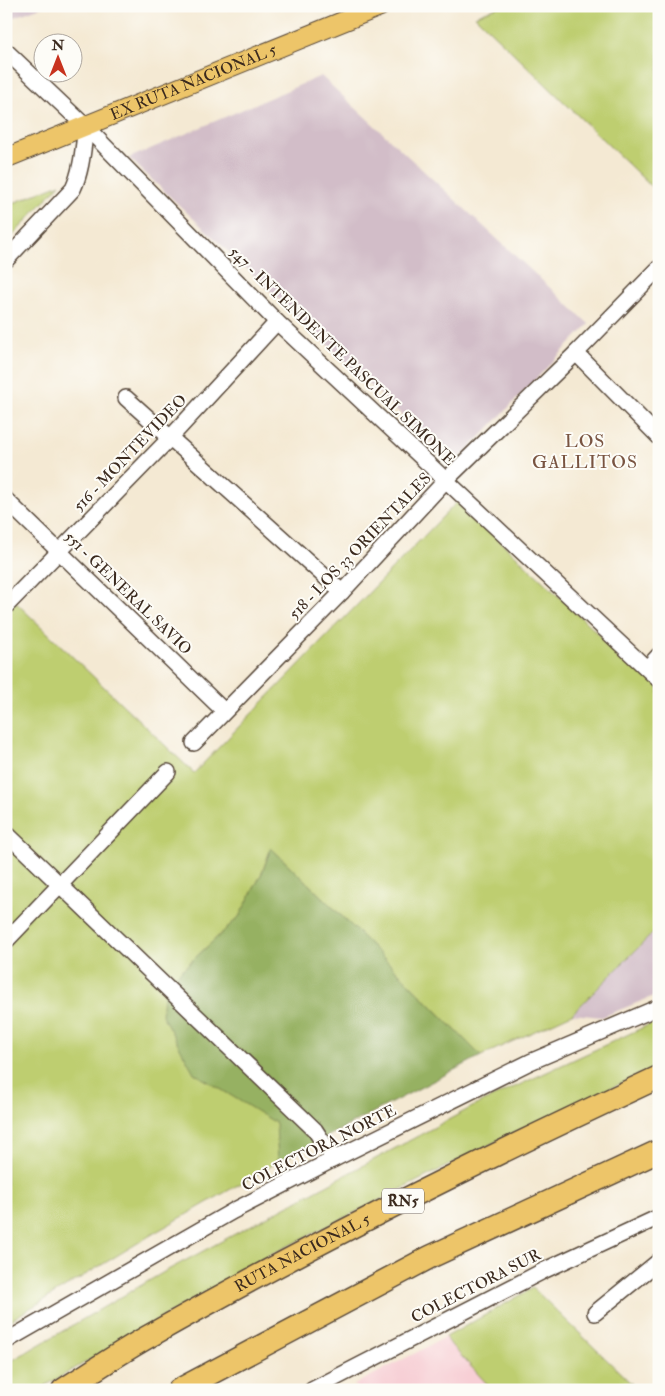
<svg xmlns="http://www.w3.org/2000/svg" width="665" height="1396" viewBox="0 0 665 1396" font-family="'IM FELL Double Pica',serif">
  <rect width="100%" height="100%" fill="#fdfcf7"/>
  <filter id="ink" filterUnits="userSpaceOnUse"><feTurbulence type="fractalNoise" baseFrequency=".02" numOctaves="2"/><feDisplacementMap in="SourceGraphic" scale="10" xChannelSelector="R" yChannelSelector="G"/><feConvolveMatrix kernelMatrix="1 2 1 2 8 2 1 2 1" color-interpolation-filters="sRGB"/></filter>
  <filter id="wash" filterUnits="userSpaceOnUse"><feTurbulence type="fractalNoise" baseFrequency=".0096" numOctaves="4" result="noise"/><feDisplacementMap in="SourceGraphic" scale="20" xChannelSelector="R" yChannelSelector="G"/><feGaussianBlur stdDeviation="1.12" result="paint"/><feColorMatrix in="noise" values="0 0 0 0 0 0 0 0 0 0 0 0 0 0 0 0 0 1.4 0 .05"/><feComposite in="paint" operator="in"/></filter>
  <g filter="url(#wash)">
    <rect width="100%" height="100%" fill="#f4e9d3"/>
    <!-- built -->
    <polygon fill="#f7cfd5" points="446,1337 451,1345 490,1387 487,1390 359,1390 354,1385"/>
    <!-- industrial -->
    <g fill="#d2bdc8">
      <polygon points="6,6 44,6 6,20"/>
      <polygon points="321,76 589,324 454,464 129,158"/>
      <polygon points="659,927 659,994 602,1017 572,1014"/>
    </g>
    <!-- green -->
    <g fill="#bece70" stroke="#7c7c47">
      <polygon points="500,6 659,6 659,194 475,16"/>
      <polygon points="60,184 6,243 6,206"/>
      <polygon points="458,501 645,678 659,666 659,927 572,1014 481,1056 355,929 271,848 262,873 239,917 165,986 194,1073 277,1123 278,1162 156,1232 6,1323 6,593 194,773"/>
      <polygon points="659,1020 659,1066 509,1135 262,1259 38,1390 6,1390 6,1364 164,1272 476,1105"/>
      <polygon points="533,1288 638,1390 487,1390 490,1387 451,1345 446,1337"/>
    </g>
    <!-- forest -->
    <polygon fill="#96b162" stroke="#686e40" points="271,848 355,929 481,1056 278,1162 276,1123 194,1073 162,1015 165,986 239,917 262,873"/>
  </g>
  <g filter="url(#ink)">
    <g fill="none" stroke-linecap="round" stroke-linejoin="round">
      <!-- minor casing -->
      <g stroke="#574739" stroke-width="18">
        <g id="minor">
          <polyline points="6,51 86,127 277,322 659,680"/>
          <path d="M6,260l67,-71c9,-19 10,-41 13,-62"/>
          <polyline points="576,353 659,437"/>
          <polyline points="126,398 342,592"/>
          <polyline points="6,500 224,711"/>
          <polyline points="6,606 170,438 277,322"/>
          <polyline points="647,668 659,655"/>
          <polyline points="194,743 342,592 446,480 576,353 659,268"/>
          <polyline points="6,833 315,1130 334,1159"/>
          <polyline points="6,941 168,772"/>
          <polyline points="595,1313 659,1261"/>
          <polyline points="6,1341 233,1211 334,1159 530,1062 659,1007"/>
          <polyline points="312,1390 545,1270 659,1217"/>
        </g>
      </g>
      <!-- major casing -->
      <g stroke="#574739" stroke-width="21">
        <g id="major">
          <path id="s1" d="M6,158l375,-152"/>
        </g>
      </g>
      <!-- highway casing -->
      <g stroke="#574739" stroke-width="25">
        <g id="highway">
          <path id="s2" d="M63,1390c30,-19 59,-39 90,-56 164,-93 334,-177 506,-257"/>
          <polyline points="179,1390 430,1257 659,1151"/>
        </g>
      </g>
      <!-- minor -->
      <use href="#minor" stroke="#fff" stroke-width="15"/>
      <!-- major -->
      <use href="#major" stroke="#edc569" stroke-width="19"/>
      <!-- highway -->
      <use href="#highway" stroke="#edc569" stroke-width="22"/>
    </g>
  </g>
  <g text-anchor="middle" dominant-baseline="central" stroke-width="4" stroke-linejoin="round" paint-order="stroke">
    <!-- shield labels -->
    <rect fill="#fdfcf7" stroke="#75695f" stroke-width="1" x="382" y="1188.5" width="42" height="25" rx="4"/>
    <g font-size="15" font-weight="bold" fill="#3b2a1e">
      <text x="403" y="1201">RN5</text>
    </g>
    <!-- street labels -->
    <g font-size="16" fill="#3b2a1e" stroke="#fdfcf7">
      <text stroke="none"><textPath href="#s1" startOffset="202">EX RUTA NACIONAL 5</textPath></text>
      <text transform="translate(342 356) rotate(44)">547 - INTENDENTE PASCUAL SIMONE</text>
      <text transform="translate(130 453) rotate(-46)">516 - MONTEVIDEO</text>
      <text transform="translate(360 546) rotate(-46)">518 - LOS 33 ORIENTALES</text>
      <text transform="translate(128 593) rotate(44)">551 - GENERAL SAVIO</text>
      <text transform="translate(319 1148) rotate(-27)">COLECTORA NORTE</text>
      <text stroke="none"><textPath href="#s2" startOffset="276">RUTA NACIONAL 5</textPath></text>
      <text transform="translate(476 1286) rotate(-27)">COLECTORA SUR</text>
    </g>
    <!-- neighbourhood labels -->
    <g font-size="18" letter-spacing="1" fill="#795441" stroke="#fdfcf7">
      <text x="585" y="441">LOS<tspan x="585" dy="21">GALLITOS</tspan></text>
    </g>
  </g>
  <!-- margin -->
  <rect width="665" height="1396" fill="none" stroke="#fdfcf7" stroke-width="25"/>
  <!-- north arrow -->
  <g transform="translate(58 58)"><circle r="24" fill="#fdfcf7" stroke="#afa8a0"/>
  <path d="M0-4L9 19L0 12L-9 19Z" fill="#c8321e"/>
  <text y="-8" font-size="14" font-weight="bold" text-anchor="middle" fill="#3b2a1e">N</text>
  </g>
</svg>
